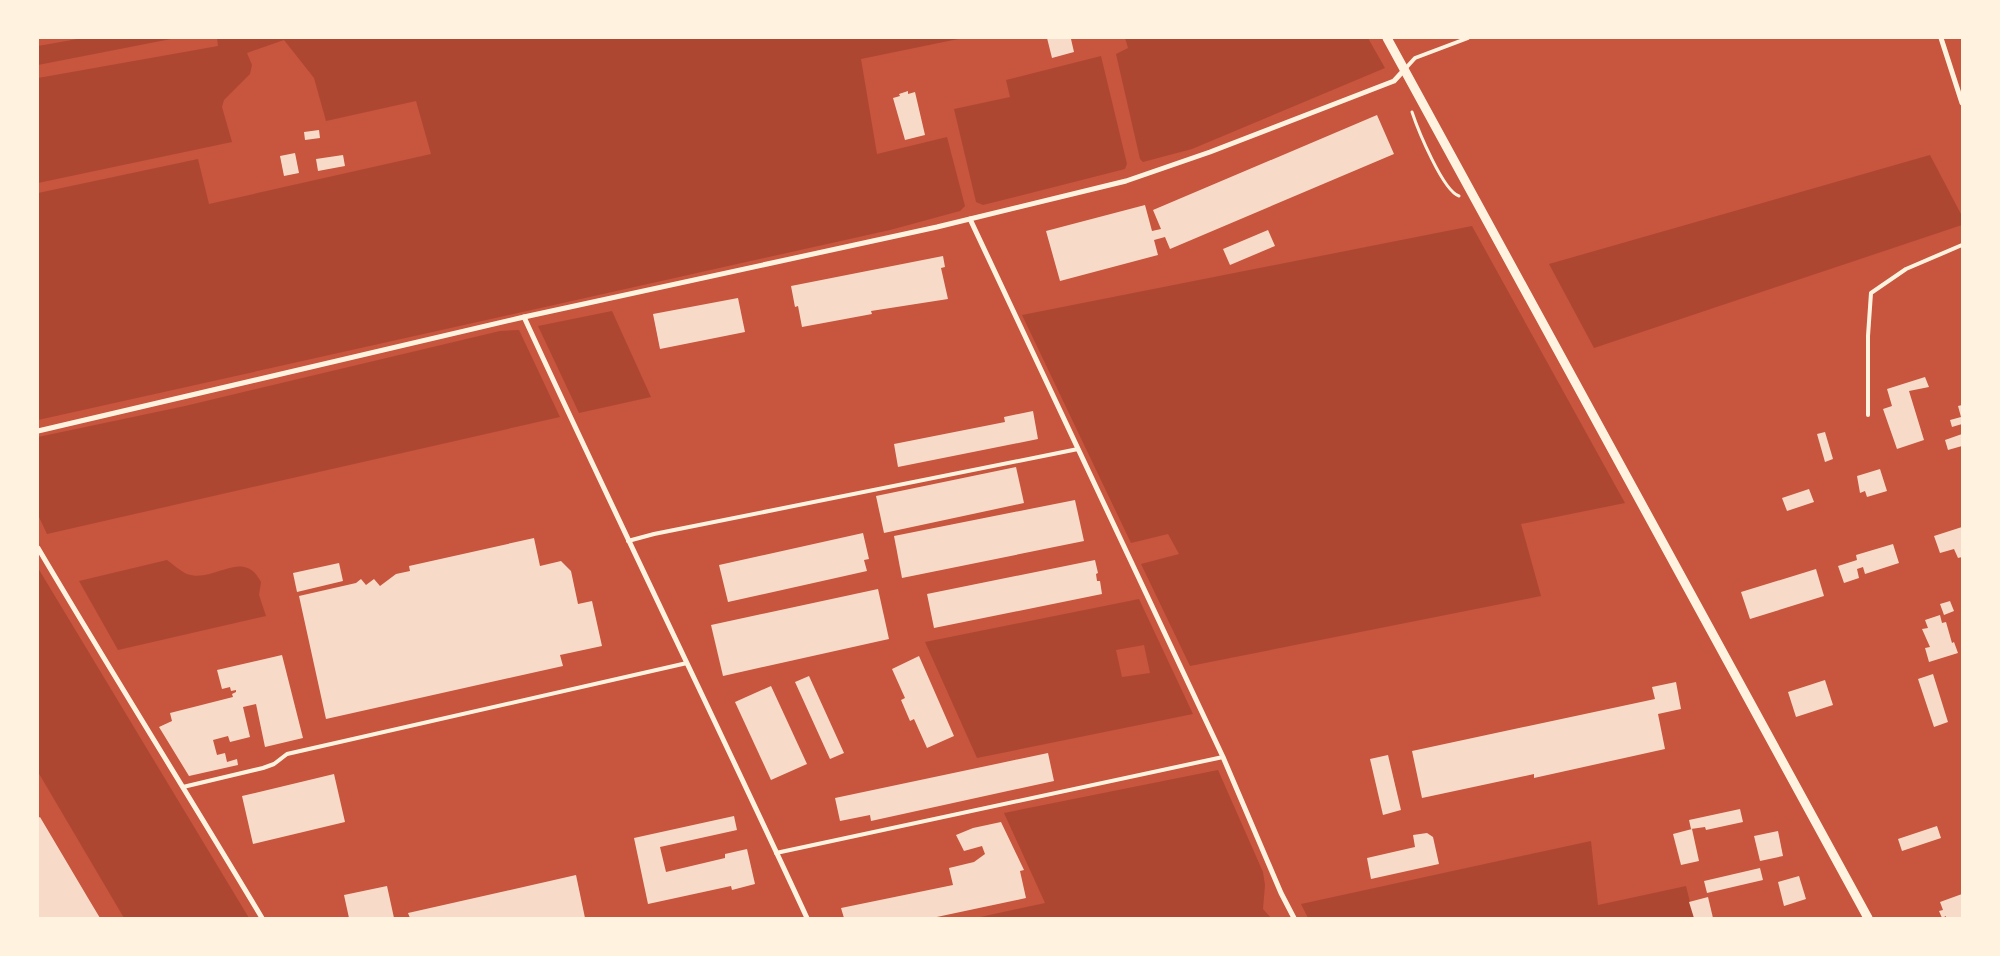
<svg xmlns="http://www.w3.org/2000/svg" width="2000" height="956" viewBox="0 0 2000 956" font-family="'Roboto Condensed',sans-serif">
  <rect width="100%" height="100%" fill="#c8553d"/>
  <!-- green -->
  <g fill="#ae4732" fill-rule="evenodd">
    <polygon points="83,38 176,38 38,65 38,46"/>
    <polygon points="217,38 963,38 861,59 877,154 947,137 965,206 960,211 890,230 38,420 38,193 198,159 209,204 431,154 416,101 326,121 314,78 284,40 247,53 252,65 250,74 224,100 222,107 232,142 38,183 38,78 218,46"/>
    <polygon points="1125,38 1368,38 1385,68 1192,149 1143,162 1140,159 1116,54 1128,48"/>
    <polygon points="1101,56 1127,164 1125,169 983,205 976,202 954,109 1010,97 1006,80"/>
    <polygon points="1930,155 1962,216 1962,225 1594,348 1549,264"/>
    <polygon points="1472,226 1625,503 1521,524 1541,596 1190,666 1141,564 1179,554 1168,534 1131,543 1022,315"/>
    <polygon points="612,311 651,397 579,413 538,326"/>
    <polygon points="519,330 560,417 47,534 38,515 38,437 185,406 500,331"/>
    <path d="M167,560c6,4 13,11 20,14 27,10 56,-27 74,8l-2,13 7,21 -148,34 -39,-69z"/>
    <polygon points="38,568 249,918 124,918 38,772"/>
    <path d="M1139,599l54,115 -216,44 -52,-116zM1144,645l6,28 -28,4 -6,-27z"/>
    <polygon points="1218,770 1263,872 1265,885 1263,909 1271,918 976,918 1045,903 1004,813"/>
    <polygon points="1591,841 1598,905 1686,886 1694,918 1308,918 1301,904"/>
  </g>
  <!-- building -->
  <g fill="#f7dbc8">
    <polygon points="1047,38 1076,38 1071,39 1074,52 1052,58"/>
    <polygon points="908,91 908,94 915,92 925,135 905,140 893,98 900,96 899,94"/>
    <polygon points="1377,115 1394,154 1170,249 1165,237 1154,240 1158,255 1060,281 1046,231 1145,205 1152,231 1161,229 1153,210"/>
    <polygon points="319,130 320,138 305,140 304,132"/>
    <polygon points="295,153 299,173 284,176 280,156"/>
    <polygon points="343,155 345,166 318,171 316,159"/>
    <polygon points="1268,230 1275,246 1230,265 1223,249"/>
    <polygon points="943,256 945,267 941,268 948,299 871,311 872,314 802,327 798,306 795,307 791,286"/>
    <polygon points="738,298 745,332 660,349 653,314"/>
    <polygon points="1925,377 1929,387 1909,391 1924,440 1897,449 1883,409 1892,406 1887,389"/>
    <polygon points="1962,405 1962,424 1952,427 1950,420 1961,417 1958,406"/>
    <polygon points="1033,411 1038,439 898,467 894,444 1005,422 1004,417"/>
    <polygon points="1825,432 1833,459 1825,462 1817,434"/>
    <polygon points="1962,434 1962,446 1948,450 1945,440"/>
    <polygon points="1016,467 1024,503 884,533 876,496"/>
    <polygon points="1880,469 1887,491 1867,497 1865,491 1860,493 1857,476"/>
    <polygon points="1809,489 1814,502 1787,511 1782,498"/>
    <polygon points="1075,500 1084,541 902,578 894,536"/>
    <polygon points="1962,527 1962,557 1958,558 1954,549 1940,553 1934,536"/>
    <polygon points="863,533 869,559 864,560 867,571 728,602 719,565"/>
    <polygon points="534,538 540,566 561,561 571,571 578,604 592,601 602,646 560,655 563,666 326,719 299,596 356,583 361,579 366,585 374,579 380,586 396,574 410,571 409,566"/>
    <polygon points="1893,544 1899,563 1865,574 1863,567 1857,569 1859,578 1844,583 1838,566 1857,560 1856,555"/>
    <polygon points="1095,560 1098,573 1096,574 1097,581 1100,581 1102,594 934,628 927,594"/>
    <polygon points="339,563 343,581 297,592 293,573"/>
    <polygon points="1816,569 1824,596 1750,619 1741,592"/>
    <polygon points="878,589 889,639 723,676 711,625"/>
    <polygon points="1950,601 1954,611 1944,615 1940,604"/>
    <polygon points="1940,615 1942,623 1946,622 1952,643 1954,642 1958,653 1929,662 1925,648 1930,647 1922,629 1928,628 1925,620"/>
    <polygon points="282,655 303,738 265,747 256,704 243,707 250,737 230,742 228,736 213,740 217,755 225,753 227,762 237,759 238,765 189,776 159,727 172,721 170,713 233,697 232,694 236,692 236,690 231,691 230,687 222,689 217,670"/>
    <polygon points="919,656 954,736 927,748 914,719 910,721 901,700 905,698 892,669"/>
    <polygon points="1933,674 1948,722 1934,727 1918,679"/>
    <polygon points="809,676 844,753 830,759 795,682"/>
    <polygon points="1825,680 1833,705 1796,717 1788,692"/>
    <polygon points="1676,682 1681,709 1658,714 1665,749 1534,778 1534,774 1422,798 1412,751 1655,699 1652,687"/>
    <polygon points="771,686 807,764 771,780 735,702"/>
    <polygon points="1048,753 1054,781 871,821 870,815 840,821 835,798"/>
    <polygon points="1388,755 1401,810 1383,815 1370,759"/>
    <polygon points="334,774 345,822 253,844 242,796"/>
    <polygon points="1740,809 1743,822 1706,830 1705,827 1691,829 1689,820"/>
    <polygon points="734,816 737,830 660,847 666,872 725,858 725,854 747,849 755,884 732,890 731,886 648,904 634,838"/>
    <polygon points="40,817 88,898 100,918 38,918 38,818"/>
    <polygon points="1001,822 1024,870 1020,871 1026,898 932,918 844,918 841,908 953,885 949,868 974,862 985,854 982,846 964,851 956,835 973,828"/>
    <polygon points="1937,826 1941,838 1902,851 1898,839"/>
    <polygon points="1692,829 1699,861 1681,865 1673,834"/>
    <polygon points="1778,831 1783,856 1760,861 1754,836"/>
    <polygon points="1427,833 1433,837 1439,864 1371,879 1367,858 1415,847 1413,835"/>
    <polygon points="1760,868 1763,880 1707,893 1704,881"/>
    <polygon points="576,875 585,918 410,918 408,913"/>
    <polygon points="1799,876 1806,899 1784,906 1778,882"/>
    <polygon points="387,886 394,918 349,918 344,895"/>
    <polygon points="1962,894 1962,918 1946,918 1946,916 1942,918 1939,911 1943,910 1940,902"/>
    <polygon points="1708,897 1713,918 1694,918 1689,902"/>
  </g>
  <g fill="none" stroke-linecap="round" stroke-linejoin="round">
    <!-- path -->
    <path stroke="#fff3e0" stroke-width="3" d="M1412,112c6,18 31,79 47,84"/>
    <!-- service -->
    <g stroke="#fff3e0" stroke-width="4">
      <polyline points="1405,69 1415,58 1468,38"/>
      <polyline points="1868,415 1868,336 1871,293 1906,269 1962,245"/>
      <polyline points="628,541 654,534 1078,449"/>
      <polyline points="183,787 263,768 274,764 287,754 687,663"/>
      <polyline points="776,853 1223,757"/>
    </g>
    <!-- minor -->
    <g stroke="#fff3e0" stroke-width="5">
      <polyline points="1941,38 1962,103"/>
      <polyline points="970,219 1223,757 1281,893 1294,918"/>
      <path d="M524,317c93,202 190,400 283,601"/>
      <polyline points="38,431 524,317 937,227 1126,181 1210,152 1394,81 1405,69"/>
      <path d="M38,548c73,124 150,246 224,370"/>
    </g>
    <!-- tertiary -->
    <polyline stroke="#fff3e0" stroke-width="9" points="1387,38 1868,918"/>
  </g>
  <!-- border -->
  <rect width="2000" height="956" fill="none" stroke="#fff3e0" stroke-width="78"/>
</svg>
